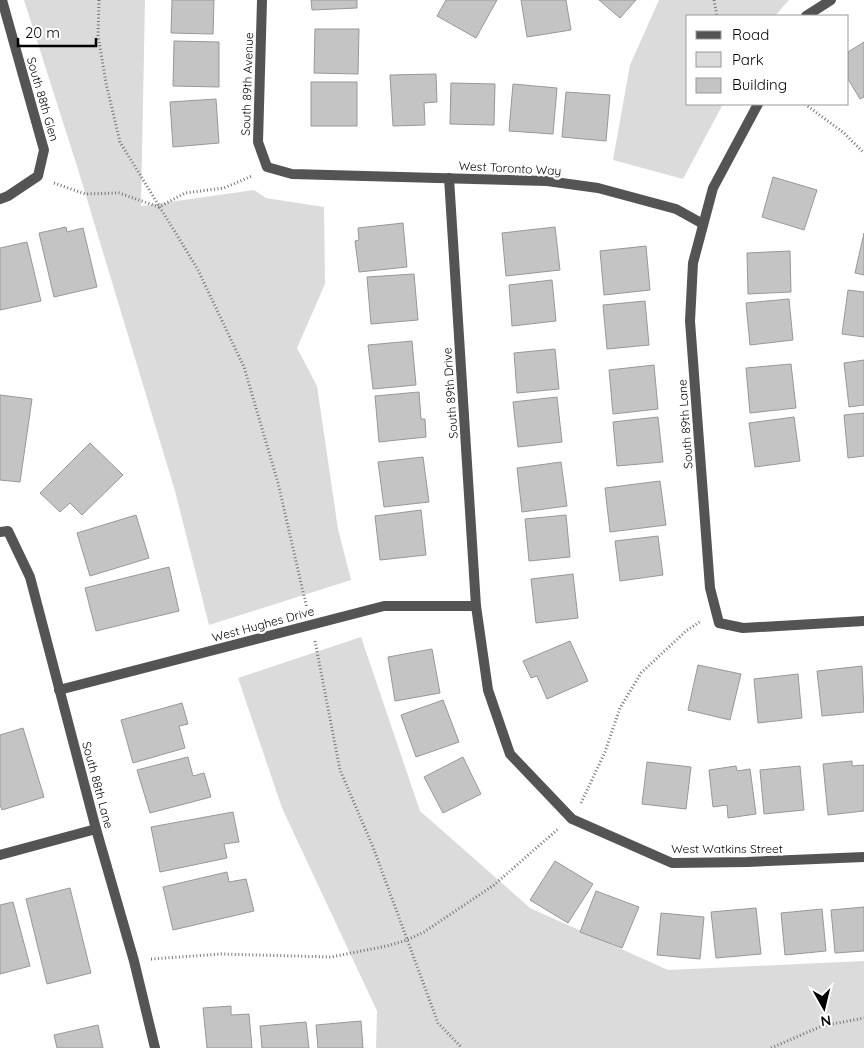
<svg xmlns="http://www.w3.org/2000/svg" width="864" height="1048" viewBox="0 0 864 1048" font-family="Quicksand,sans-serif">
  <rect width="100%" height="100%" fill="#fff"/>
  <!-- green -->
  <g fill="#dbdbdb">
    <polygon points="24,0 145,0 141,206 254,190 266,198 324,207 325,284 297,348 317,386 338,529 351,580 209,625 175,491 77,166"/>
    <polygon points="659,0 789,0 775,16 688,16 688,104 723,104 683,179 613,160 630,65"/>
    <polygon points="361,637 420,811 530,908 668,970 864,961 864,1048 376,1048 377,1011 282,808 238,678"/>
  </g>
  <!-- building -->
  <g fill="#c4c4c4" stroke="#989898">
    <polygon points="172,0 214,0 213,34 171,33"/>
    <polygon points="311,0 357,0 357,8 312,10"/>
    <polygon points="446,0 497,0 476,38 437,16"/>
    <polygon points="521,0 566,0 571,30 527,37"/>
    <polygon points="599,0 636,0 620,18"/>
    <polygon points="315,29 359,29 358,74 314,73"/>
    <polygon points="174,41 219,42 219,87 173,86"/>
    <polygon points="864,42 864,97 860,99 848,79 848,52"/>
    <polygon points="436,74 437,102 424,103 425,125 393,126 390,75"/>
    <rect x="311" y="82" width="46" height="44"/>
    <polygon points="451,83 495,84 494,125 450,124"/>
    <polygon points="513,84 557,88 553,134 509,131"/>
    <polygon points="566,92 610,95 606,141 562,137"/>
    <polygon points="216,99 219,143 173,147 170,102"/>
    <polygon points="773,177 817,190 804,230 762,217"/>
    <polygon points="403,223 407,267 359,272 355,241 359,240 358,228"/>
    <polygon points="66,227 67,232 83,228 97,287 54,297 39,233"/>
    <polygon points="555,227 560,270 506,276 502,233"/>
    <polygon points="864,233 864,275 855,273"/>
    <polygon points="27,242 41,301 0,310 0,248"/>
    <polygon points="646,246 650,290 604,295 600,251"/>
    <polygon points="790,251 791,292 748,294 747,253"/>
    <polygon points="414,274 418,320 371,324 367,277"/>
    <polygon points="552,280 556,321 512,326 509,285"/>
    <polygon points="848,290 864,292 864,337 842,334"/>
    <polygon points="789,299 793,340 750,345 746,303"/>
    <polygon points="645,301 649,345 607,349 603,305"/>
    <polygon points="412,341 416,385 373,389 368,345"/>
    <polygon points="555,349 559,389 517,393 514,353"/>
    <polygon points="864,360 864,405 849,407 844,363"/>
    <polygon points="791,364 796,408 750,413 746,368"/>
    <polygon points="654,365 658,409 613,414 609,370"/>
    <polygon points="419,392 421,419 425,419 426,437 379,442 375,396"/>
    <polygon points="0,395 32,399 20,482 0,480"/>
    <polygon points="557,397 562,442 518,447 513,402"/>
    <polygon points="864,413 864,456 848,458 844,415"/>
    <polygon points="658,417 663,462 617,466 613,422"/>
    <polygon points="794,417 800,461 755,467 749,423"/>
    <polygon points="90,443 123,475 82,515 70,503 60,512 40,493"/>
    <polygon points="423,457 429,502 384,507 378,462"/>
    <polygon points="561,462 567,506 522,512 517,468"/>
    <polygon points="660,481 666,525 610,532 605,488"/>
    <polygon points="421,510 426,555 380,560 375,516"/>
    <polygon points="136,515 149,558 90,576 77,533"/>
    <polygon points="566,515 570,557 529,561 525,519"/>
    <polygon points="658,536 663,575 620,581 615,541"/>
    <polygon points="169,567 179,611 96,631 85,588"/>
    <polygon points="573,574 578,618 536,623 531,579"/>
    <polygon points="570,641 588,681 547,699 537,676 531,678 523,661"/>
    <polygon points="432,649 440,693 395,701 388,657"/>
    <polygon points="698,665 741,674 730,720 688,710"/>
    <polygon points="862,666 864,712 822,716 817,671"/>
    <polygon points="798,674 802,718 758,723 754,679"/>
    <polygon points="443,700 459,742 416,757 401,715"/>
    <polygon points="182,703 188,724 179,726 185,748 133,763 121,720"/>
    <polygon points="23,728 44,797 2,810 0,805 0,735"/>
    <polygon points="188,757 193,776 204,773 211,797 150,813 137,770"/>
    <polygon points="463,757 481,794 443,813 424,777"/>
    <polygon points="852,761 852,766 864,765 864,811 828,815 823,764"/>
    <polygon points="647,762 691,767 686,809 642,804"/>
    <polygon points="736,766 737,771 750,769 756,814 728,818 727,805 713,807 709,770"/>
    <polygon points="800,766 804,810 764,814 760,770"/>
    <polygon points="233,812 239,842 224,844 227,858 160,872 151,827"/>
    <polygon points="555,861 593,884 568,923 530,900"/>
    <polygon points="227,872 229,882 246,879 254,911 173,930 163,887"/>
    <polygon points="70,888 91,973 47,984 26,899"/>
    <polygon points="596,891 639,907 622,948 580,932"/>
    <polygon points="13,902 30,966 0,974 0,905"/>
    <polygon points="864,907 864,951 835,953 831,910"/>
    <polygon points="756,908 761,954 716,958 711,912"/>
    <polygon points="822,909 826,951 785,955 781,913"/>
    <polygon points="661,913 704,917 700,959 657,955"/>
    <polygon points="231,1006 231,1015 249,1014 252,1048 207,1048 203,1008"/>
    <polygon points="361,1021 363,1048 318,1048 316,1025"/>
    <polygon points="306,1022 309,1048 262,1048 260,1026"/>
    <polygon points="98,1025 103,1048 57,1048 54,1035"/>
  </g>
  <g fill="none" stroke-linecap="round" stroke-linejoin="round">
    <!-- path -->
    <g stroke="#767676" stroke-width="3" stroke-dasharray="1 2.5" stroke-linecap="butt">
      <polyline points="99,0 98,35 106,83 120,142 197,268 244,367 278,483 307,609"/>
      <polyline points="714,0 717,16"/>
      <polyline points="805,104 844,133 864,153"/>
      <polyline points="54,183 85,194 119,193 159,207 185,193 224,188 252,176"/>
      <polyline points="315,641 340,770 373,847 438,1023 462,1048"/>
      <polyline points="581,803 605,752 620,708 641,673 686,631 701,621"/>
      <polyline points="151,959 221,954 331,957 387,946 407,940 424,932 494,885 558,829"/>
      <polyline points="771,1048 822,1026 864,1018"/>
    </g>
    <!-- street -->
    <g stroke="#545454" stroke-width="10">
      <polyline points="262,0 258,142 267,167 292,174 547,181 598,188 676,209 703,224"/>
      <polyline points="806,16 831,0"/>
      <polyline points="758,104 713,188 693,263 690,321 710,588 719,623 743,628 864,621"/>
      <polyline points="449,178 476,606 488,690 510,754 572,819 672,863 747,862 864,857"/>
      <polyline points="0,199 8,196 38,176 44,150 2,0"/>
      <polyline points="0,532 8,531 30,577 96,829 134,961 155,1048"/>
      <polyline points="59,690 384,606 476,606"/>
      <polyline points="0,855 96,829"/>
    </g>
  </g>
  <g text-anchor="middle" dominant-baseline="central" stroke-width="5" stroke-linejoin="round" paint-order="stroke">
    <!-- street labels -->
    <g font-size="12" fill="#000" stroke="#fff">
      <text transform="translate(247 84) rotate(-88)">South 89th Avenue</text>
      <text transform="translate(43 99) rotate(74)">South 88th Glen</text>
      <text transform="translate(510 168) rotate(3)">West Toronto Way</text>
      <text transform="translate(450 393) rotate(-94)">South 89th Drive</text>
      <text transform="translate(685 424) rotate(-94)">South 89th Lane</text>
      <text transform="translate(263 624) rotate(-15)">West Hughes Drive</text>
      <text transform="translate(98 785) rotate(75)">South 88th Lane</text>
      <text x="727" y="848">West Watkins Street</text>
    </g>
  </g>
  <!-- legend -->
  <rect x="686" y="15" width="162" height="90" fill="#ffffff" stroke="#999999"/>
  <rect x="696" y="31" width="25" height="8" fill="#545454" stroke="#999999"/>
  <text x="732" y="40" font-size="15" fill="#000000">Road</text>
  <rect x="696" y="52" width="25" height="15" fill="#dbdbdb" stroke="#999999"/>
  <text x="732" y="65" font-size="15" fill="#000000">Park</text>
  <rect x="696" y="78" width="25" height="15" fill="#c4c4c4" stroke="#999999"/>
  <text x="732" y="90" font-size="15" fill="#000000">Building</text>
  <!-- north arrow -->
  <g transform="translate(824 1008) rotate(172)" stroke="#ffffff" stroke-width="4" paint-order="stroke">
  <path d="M0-4L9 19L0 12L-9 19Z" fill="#000000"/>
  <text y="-8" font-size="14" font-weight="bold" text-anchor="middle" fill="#000000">N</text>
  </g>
  <!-- scale -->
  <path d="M18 38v8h78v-8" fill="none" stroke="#000000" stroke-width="2.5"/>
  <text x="25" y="38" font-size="15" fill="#000000" stroke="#ffffff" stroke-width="4" paint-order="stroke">20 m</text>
</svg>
